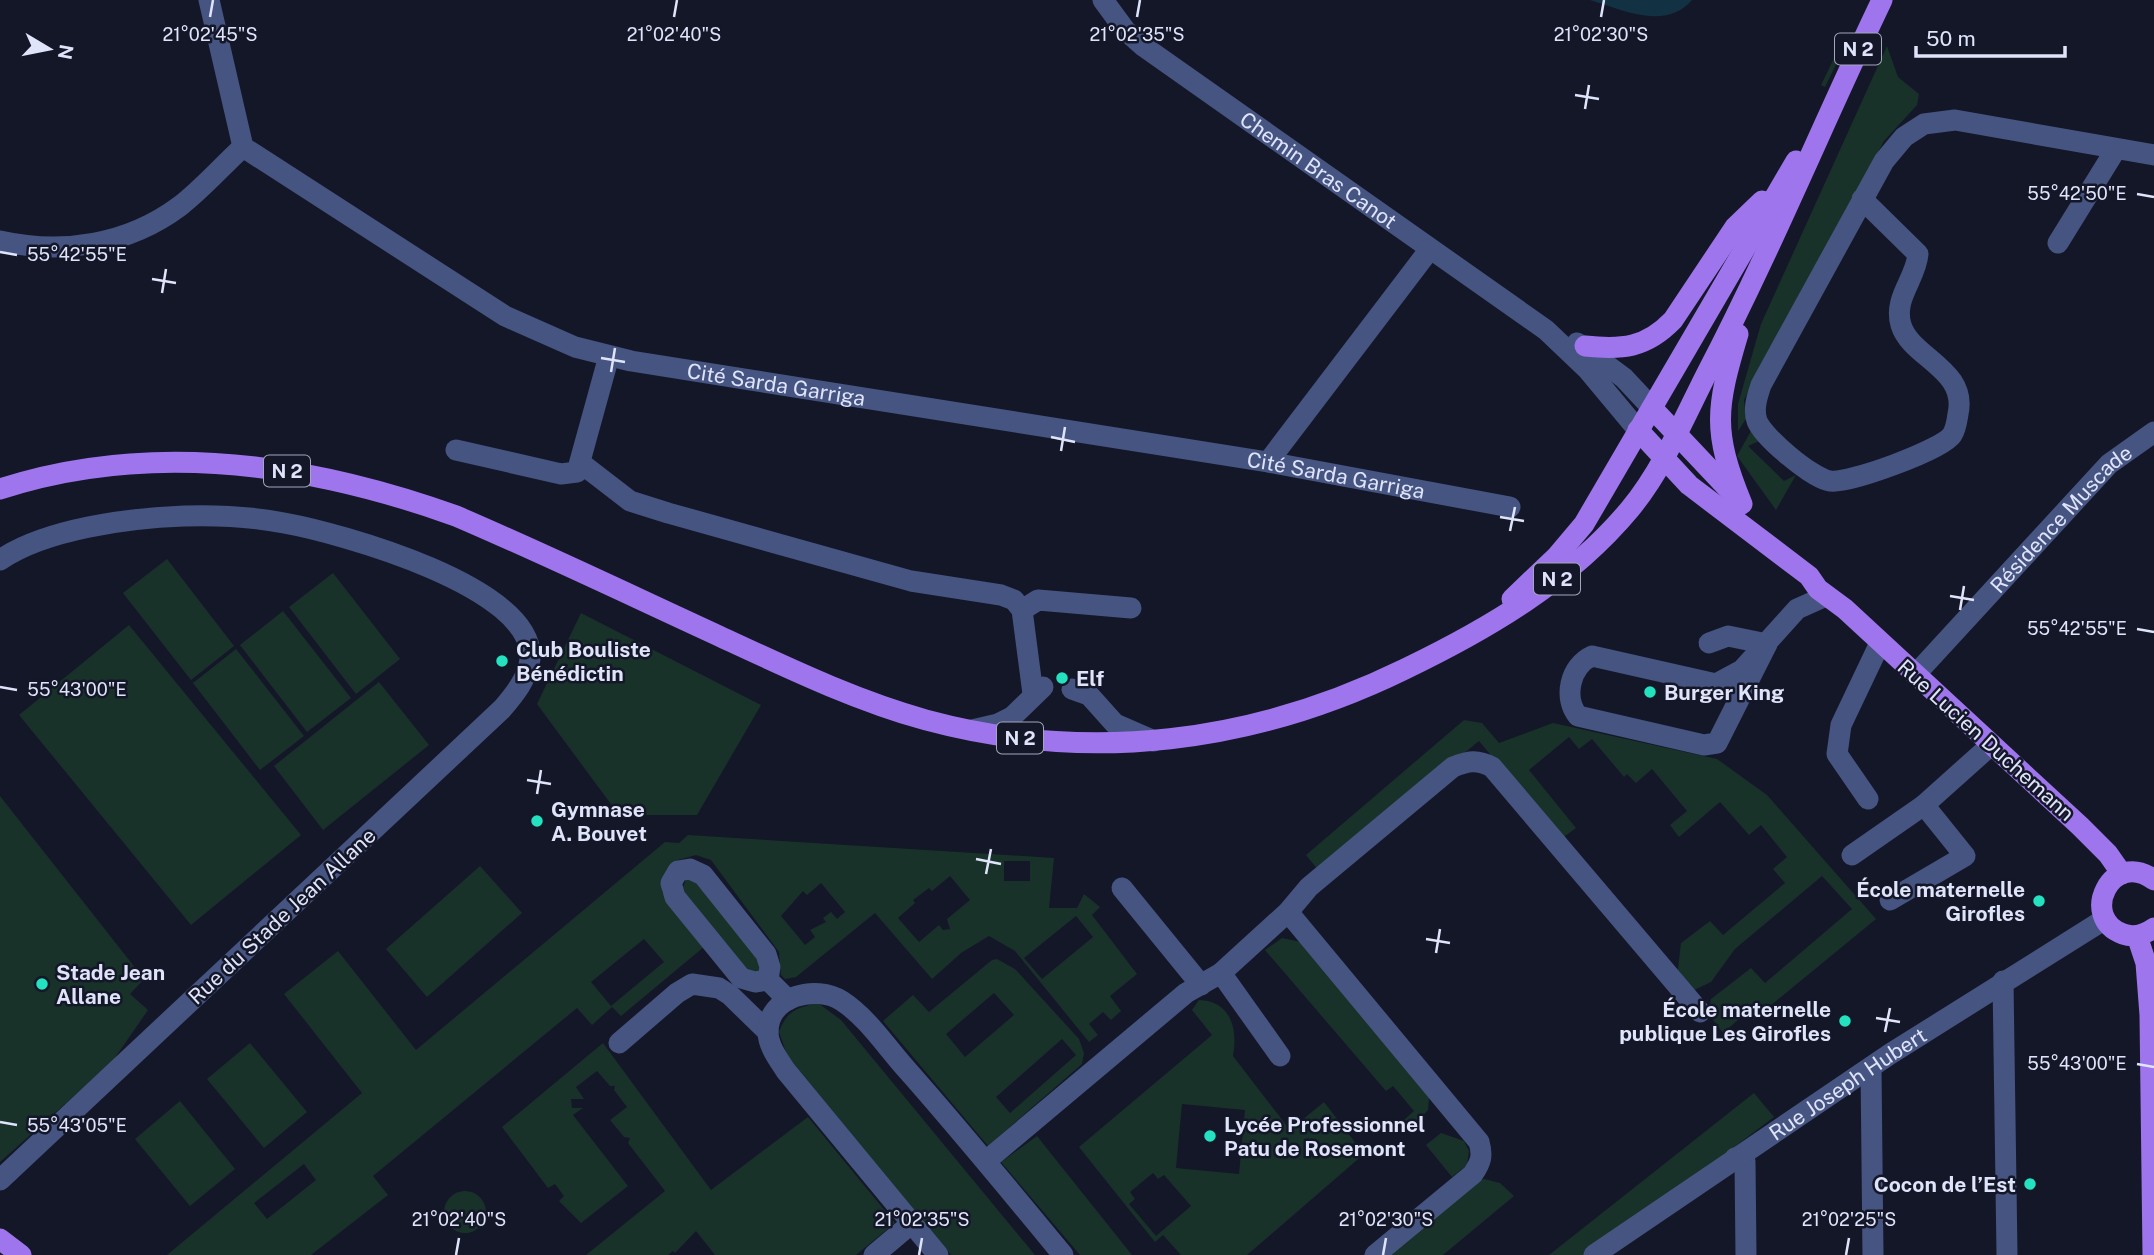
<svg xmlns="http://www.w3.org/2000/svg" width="2154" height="1255" viewBox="0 0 2154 1255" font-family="'Public Sans',sans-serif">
  <rect width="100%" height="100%" fill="#141728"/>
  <!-- green -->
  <g fill="#183229" fill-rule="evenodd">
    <polygon points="1844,38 1848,40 1825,87 1821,85"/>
    <polygon points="1887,46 1898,77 1919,94 1917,105 1884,141 1744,400 1746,419 1738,431 1738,404 1761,324"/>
    <polygon points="1751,431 1764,439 1748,446 1784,481 1796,475 1776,510 1737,456"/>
    <polygon points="167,559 234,646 191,680 123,593"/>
    <polygon points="333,573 400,659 356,694 289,607"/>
    <polygon points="283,611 351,698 307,732 240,645"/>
    <polygon points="581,613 761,705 697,815 619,815 537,704"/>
    <polygon points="129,625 301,835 191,925 19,715"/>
    <polygon points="236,649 304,736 260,770 193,683"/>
    <polygon points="379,682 429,745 323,830 274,766"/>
    <polygon points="1464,720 1482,723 1499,743 1553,723 1717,759 1767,795 1876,919 1753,1020 1747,1012 1723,1033 1708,1013 1711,999 1751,968 1765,983 1852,909 1822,876 1735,949 1711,982 1692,991 1677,977 1681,943 1710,921 1723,935 1785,883 1773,869 1787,857 1761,825 1749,835 1720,802 1679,837 1670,825 1687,811 1652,769 1636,783 1627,774 1624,777 1592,739 1579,749 1569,737 1529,770 1576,828 1561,839 1479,741 1319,871 1306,855"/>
    <polygon points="0,796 144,979 130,994 148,1010 112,1062 0,1162"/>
    <path d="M688,835l366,23 -5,50h28l7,-14 16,13 -8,8 45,59 -27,22 11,15 -10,9 -8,-8 -14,12 9,11 -9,7 -74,-91 -26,-15 -28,17 -29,26 -57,-66 -79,64 -11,2 -4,-4 -2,-23 -68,-92 -15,-5 -18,5 -16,32 43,54 -84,70 -9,-9 -20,18 -15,-17 -204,168 15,19 -77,60h-144l195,-162 -78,-99 54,-43 78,99 249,-208 14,1zM1004,861h26v20h-26zM950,876l20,24 -23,19 3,10 -7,1 -4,-5 -20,17 -21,-24 17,-15 -2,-3 16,-12 3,3zM821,883l24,29 -8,7 -6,-7 -8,6 3,4 -16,8 5,7 -10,8 -24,-29 22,-25 4,4zM1076,916l17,21 -51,42 -18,-21zM644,939l20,23 -53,44 -20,-24zM304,1164l12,16 -49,39 -13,-16z"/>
    <polygon points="480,866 522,913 427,997 386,949"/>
    <polygon points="686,879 702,882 764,969 752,978 685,895 683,887"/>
    <polygon points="1282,938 1301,942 1429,1098 1428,1110 1415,1124 1404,1120 1414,1111 1393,1086 1386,1091 1265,950"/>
    <path d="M997,959l18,10 64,70 5,14 -2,11 -94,82 -105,-125 30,-26 16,17 63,-52zM994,993l20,22 -49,42 -19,-23zM1062,1039l14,16 -66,58 -14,-16z"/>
    <path d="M1199,1000c32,1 39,29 34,56l57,74 34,-28 40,52 -117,101h-66l-18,-20 -8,7 -76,-95 133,-112 -20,-25zM1182,1104l63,6 -6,64 -63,-6zM1153,1173l5,6 6,-4 27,31 -35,30 -27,-32 6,-5 -5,-7z"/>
    <path d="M818,1003l23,17 194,235h-84l-163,-197 -9,-26c8,-22 18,-24 39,-29z"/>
    <polygon points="250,1043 307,1112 264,1148 207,1079"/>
    <polygon points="603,1043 711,1190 808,1117 895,1223 856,1255 715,1255 696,1231 675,1253 673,1251 668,1255 586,1255 665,1191 628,1143 630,1138 624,1137 610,1120 627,1107 614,1090 615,1086 610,1086 597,1071 576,1087 584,1099 571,1099 572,1108 583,1108 573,1115 628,1186 581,1223 559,1201 564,1196 555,1184 548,1188 502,1127"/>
    <polygon points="1754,1093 1774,1117 1591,1255 1549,1255"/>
    <polygon points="180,1101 235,1169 190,1206 135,1139"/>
    <polygon points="1441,1133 1464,1141 1469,1151 1467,1165 1452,1177 1426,1145"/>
    <polygon points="1037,1136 1132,1255 1080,1255 1001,1162"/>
    <polygon points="1484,1179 1500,1183 1514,1196 1443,1255 1390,1255 1477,1181"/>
    <circle cx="465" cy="1212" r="21"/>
  </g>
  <!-- water -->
  <path fill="#123243" d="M1590,0h102c-27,31 -69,10 -102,0z"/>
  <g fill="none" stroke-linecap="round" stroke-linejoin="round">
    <!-- minor -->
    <g stroke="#455481" stroke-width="21">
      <path id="s1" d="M209,0l34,147 262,169 70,31 56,14 637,101 242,45"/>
      <path id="s2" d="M1103,0l22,30 18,16 403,284 42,40 50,60"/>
      <path d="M1862,199l56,55c-2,25 -25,44 -17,71 10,33 67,44 57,89 -1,7 -2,15 -6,21 -10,15 -104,49 -122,46 -17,-2 -67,-44 -73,-60 -4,-12 0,-24 4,-36l123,-224 20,-24 20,-13 31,-4 199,35"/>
      <path d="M0,241c62,14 128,4 180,-35 22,-17 42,-40 63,-59"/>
      <polyline points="2058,243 2116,149"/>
      <polyline points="1577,343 1624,378 1652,408"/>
      <polyline points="456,450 561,474 577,472 609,356"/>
      <polyline points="1268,462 1430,249"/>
      <polyline points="582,464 630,501 668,513 911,581 1001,595 1014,600 1022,610 1033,694"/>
      <path d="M0,560c45,-31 129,-42 184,-44 31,-1 69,1 100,7 56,10 252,64 246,136 -2,19 -16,36 -28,50l-502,471"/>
      <polyline points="1022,610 1038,600 1131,608"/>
      <polyline points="1709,643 1728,636 1767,644"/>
      <path d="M1767,644l-50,99 -13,2 -126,-29c-15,-18 -8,-50 14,-60l124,28 26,-14 55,-61 29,-13"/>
      <path id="s3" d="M1915,675l194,-211 45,-32"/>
      <polyline points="1072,689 1089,695 1115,724 1154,741"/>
      <polyline points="972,730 998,724 1012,717 1043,687"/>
      <polyline points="1868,799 1837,754 1841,725 1880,643"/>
      <polyline points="1852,855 1924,805 1991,745"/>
      <polyline points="1122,888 1201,985"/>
      <polyline points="1890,900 1965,856 1924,805"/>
      <path d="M1288,912l191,230c4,14 2,20 -6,32l-98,81"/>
      <polyline points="1221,973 1280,1056"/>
      <polyline points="768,980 770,967 766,954 703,875 690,869 678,871 671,883 675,897 741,978 755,982 768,980 788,1000"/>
      <polyline points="2003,981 2007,1255"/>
      <polyline points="619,1043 677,993 692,984 719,988 730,995 768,1032"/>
      <polyline points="1871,1068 1873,1255"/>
      <polyline points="1735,1158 1745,1161 1746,1255"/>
      <path d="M986,1161l200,-168 35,-20 67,-61 21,-25 144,-120c15,-6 24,-8 39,0l208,245"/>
      <polyline points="874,1255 912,1223"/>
      <path d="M938,1255l-152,-184c-7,-11 -18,-25 -18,-39 0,-36 48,-48 74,-31 26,17 45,47 66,70 53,60 104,122 155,184"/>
      <path id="s4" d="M1594,1255l296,-201 215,-135"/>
    </g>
    <!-- major -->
    <g stroke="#9e75ed" stroke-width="21">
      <path d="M1738,334c-22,74 -26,97 4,170"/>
      <path d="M1585,346c37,4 61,2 88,-26l62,-93 27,-26"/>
      <polyline points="1652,408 1734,495"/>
      <polyline points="1638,430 1689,485 1809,576 1818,589 1845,609 2080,826 2108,854 2122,874"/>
      <path d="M0,489c151,-49 311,-25 456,27 89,38 176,80 263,120 67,31 135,64 207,84 163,44 328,23 479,-51 83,-40 165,-88 225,-160 33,-40 55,-93 78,-138 63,-121 115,-248 174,-371"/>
      <polyline points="1512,599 1557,556 1584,524 1796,161"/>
      <path d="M2154,880c-42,-32 -76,38 -31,54 11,4 21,1 31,-6"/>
      <polyline points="2137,936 2146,963 2150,1015 2153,1255"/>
      <polyline points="0,1239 21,1255"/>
    </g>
  </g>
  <!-- ticks -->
  <path fill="none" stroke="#e0e4fb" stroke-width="2.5" d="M210,17l3,-17M674,17l3,-17M1137,17l3,-17M1601,17l3,-17M1575,95l24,4M1585,109l4,-24M2137,194l17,3M0,252l17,3M152,279l24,4M162,293l4,-24M601,358l24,4M611,372l4,-24M1051,437l24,5M1061,451l4,-24M1500,517l24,4M1510,531l5,-24M1950,596l24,4M1960,610l4,-24M2137,629l17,3M0,687l17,3M527,780l24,4M537,794l4,-24M976,859l25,5M986,874l5,-25M1426,939l24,4M1436,953l4,-24M1876,1018l24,4M1885,1032l5,-24M2137,1064l17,3M0,1122l17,3M456,1255l3,-17M919,1255l3,-17M1383,1255l3,-17M1846,1255l3,-17"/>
  <!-- markers -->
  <g fill="#24e2bf" stroke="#141728" stroke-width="2.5">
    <circle cx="502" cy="661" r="7"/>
    <circle cx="1062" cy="678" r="7"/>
    <circle cx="1650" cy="692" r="7"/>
    <circle cx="537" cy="821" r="7"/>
    <circle cx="2039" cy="901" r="7"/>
    <circle cx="42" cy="984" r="7"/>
    <circle cx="1845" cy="1021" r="7"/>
    <circle cx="1210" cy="1136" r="7"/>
    <circle cx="2030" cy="1184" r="7"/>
  </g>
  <g text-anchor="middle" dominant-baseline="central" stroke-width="5" stroke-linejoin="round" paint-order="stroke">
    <!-- shield labels -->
    <g fill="#141728" stroke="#a3a6bc" stroke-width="2">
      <rect x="1835" y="33.5" width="46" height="31" rx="5"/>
      <rect x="264" y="455.5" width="46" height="31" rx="5"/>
      <rect x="1534" y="563.5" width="46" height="31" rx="5"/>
      <rect x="997" y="722.5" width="46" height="31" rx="5"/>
    </g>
    <g font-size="19" font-weight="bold" fill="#e0e4fb">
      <text x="1858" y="49">N 2</text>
      <text x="287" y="471">N 2</text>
      <text x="1557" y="579">N 2</text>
      <text x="1020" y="738">N 2</text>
    </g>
    <!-- street labels -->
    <g font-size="21" fill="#e0e4fb" stroke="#141728">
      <text stroke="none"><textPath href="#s2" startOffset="276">Chemin Bras Canot</textPath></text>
      <text stroke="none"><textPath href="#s1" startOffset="744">Cité Sarda Garriga</textPath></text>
      <text stroke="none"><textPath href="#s1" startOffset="1311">Cité Sarda Garriga</textPath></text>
      <text stroke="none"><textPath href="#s3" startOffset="214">Résidence Muscade</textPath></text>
      <text transform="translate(1986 740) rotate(42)">Rue Lucien Duchemann</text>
      <text transform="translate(282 916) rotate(-43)">Rue du Stade Jean Allane</text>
      <text stroke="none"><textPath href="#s4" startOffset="306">Rue Joseph Hubert</textPath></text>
    </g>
    <!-- poi labels -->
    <g font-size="21" font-weight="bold" fill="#e0e4fb" stroke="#141728" text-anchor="start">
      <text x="516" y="649">Club Bouliste<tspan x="516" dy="24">Bénédictin</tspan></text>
      <text x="1076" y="678">Elf</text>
      <text x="1664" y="692">Burger King</text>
      <text x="551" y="809">Gymnase<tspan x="551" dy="24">A. Bouvet</tspan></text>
      <text x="2025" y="889" text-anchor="end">École maternelle<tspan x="2025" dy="24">Girofles</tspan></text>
      <text x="56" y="972">Stade Jean<tspan x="56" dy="24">Allane</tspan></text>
      <text x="1831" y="1009" text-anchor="end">École maternelle<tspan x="1831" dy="24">publique Les Girofles</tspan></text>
      <text x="1224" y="1124">Lycée Professionnel<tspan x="1224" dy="24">Patu de Rosemont</tspan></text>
      <text x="2016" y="1184" text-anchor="end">Cocon de l’Est</text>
    </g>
  </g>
  <g font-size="18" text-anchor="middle" fill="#e0e4fb" stroke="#141728" stroke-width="5" stroke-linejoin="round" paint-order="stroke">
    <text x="210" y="41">21°02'45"S</text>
    <text x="674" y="41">21°02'40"S</text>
    <text x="1137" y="41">21°02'35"S</text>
    <text x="1601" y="41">21°02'30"S</text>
    <text x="2077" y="200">55°42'50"E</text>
    <text x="77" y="261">55°42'55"E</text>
    <text x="2077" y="635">55°42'55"E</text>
    <text x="77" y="696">55°43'00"E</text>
    <text x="2077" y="1070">55°43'00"E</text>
    <text x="77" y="1132">55°43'05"E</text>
    <text x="459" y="1226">21°02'40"S</text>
    <text x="922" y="1226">21°02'35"S</text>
    <text x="1386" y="1226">21°02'30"S</text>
    <text x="1849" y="1226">21°02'25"S</text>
  </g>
  <!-- north arrow -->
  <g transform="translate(49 49) rotate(100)" stroke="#141728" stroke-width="5" paint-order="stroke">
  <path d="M0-5L12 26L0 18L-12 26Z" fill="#e0e4fb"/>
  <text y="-10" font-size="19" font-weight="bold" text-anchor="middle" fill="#e0e4fb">N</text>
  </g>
  <!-- scale -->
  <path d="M1916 46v10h149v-10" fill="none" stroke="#e0e4fb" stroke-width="3.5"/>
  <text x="1926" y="46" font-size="21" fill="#e0e4fb" stroke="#141728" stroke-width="5" paint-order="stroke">50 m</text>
</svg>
